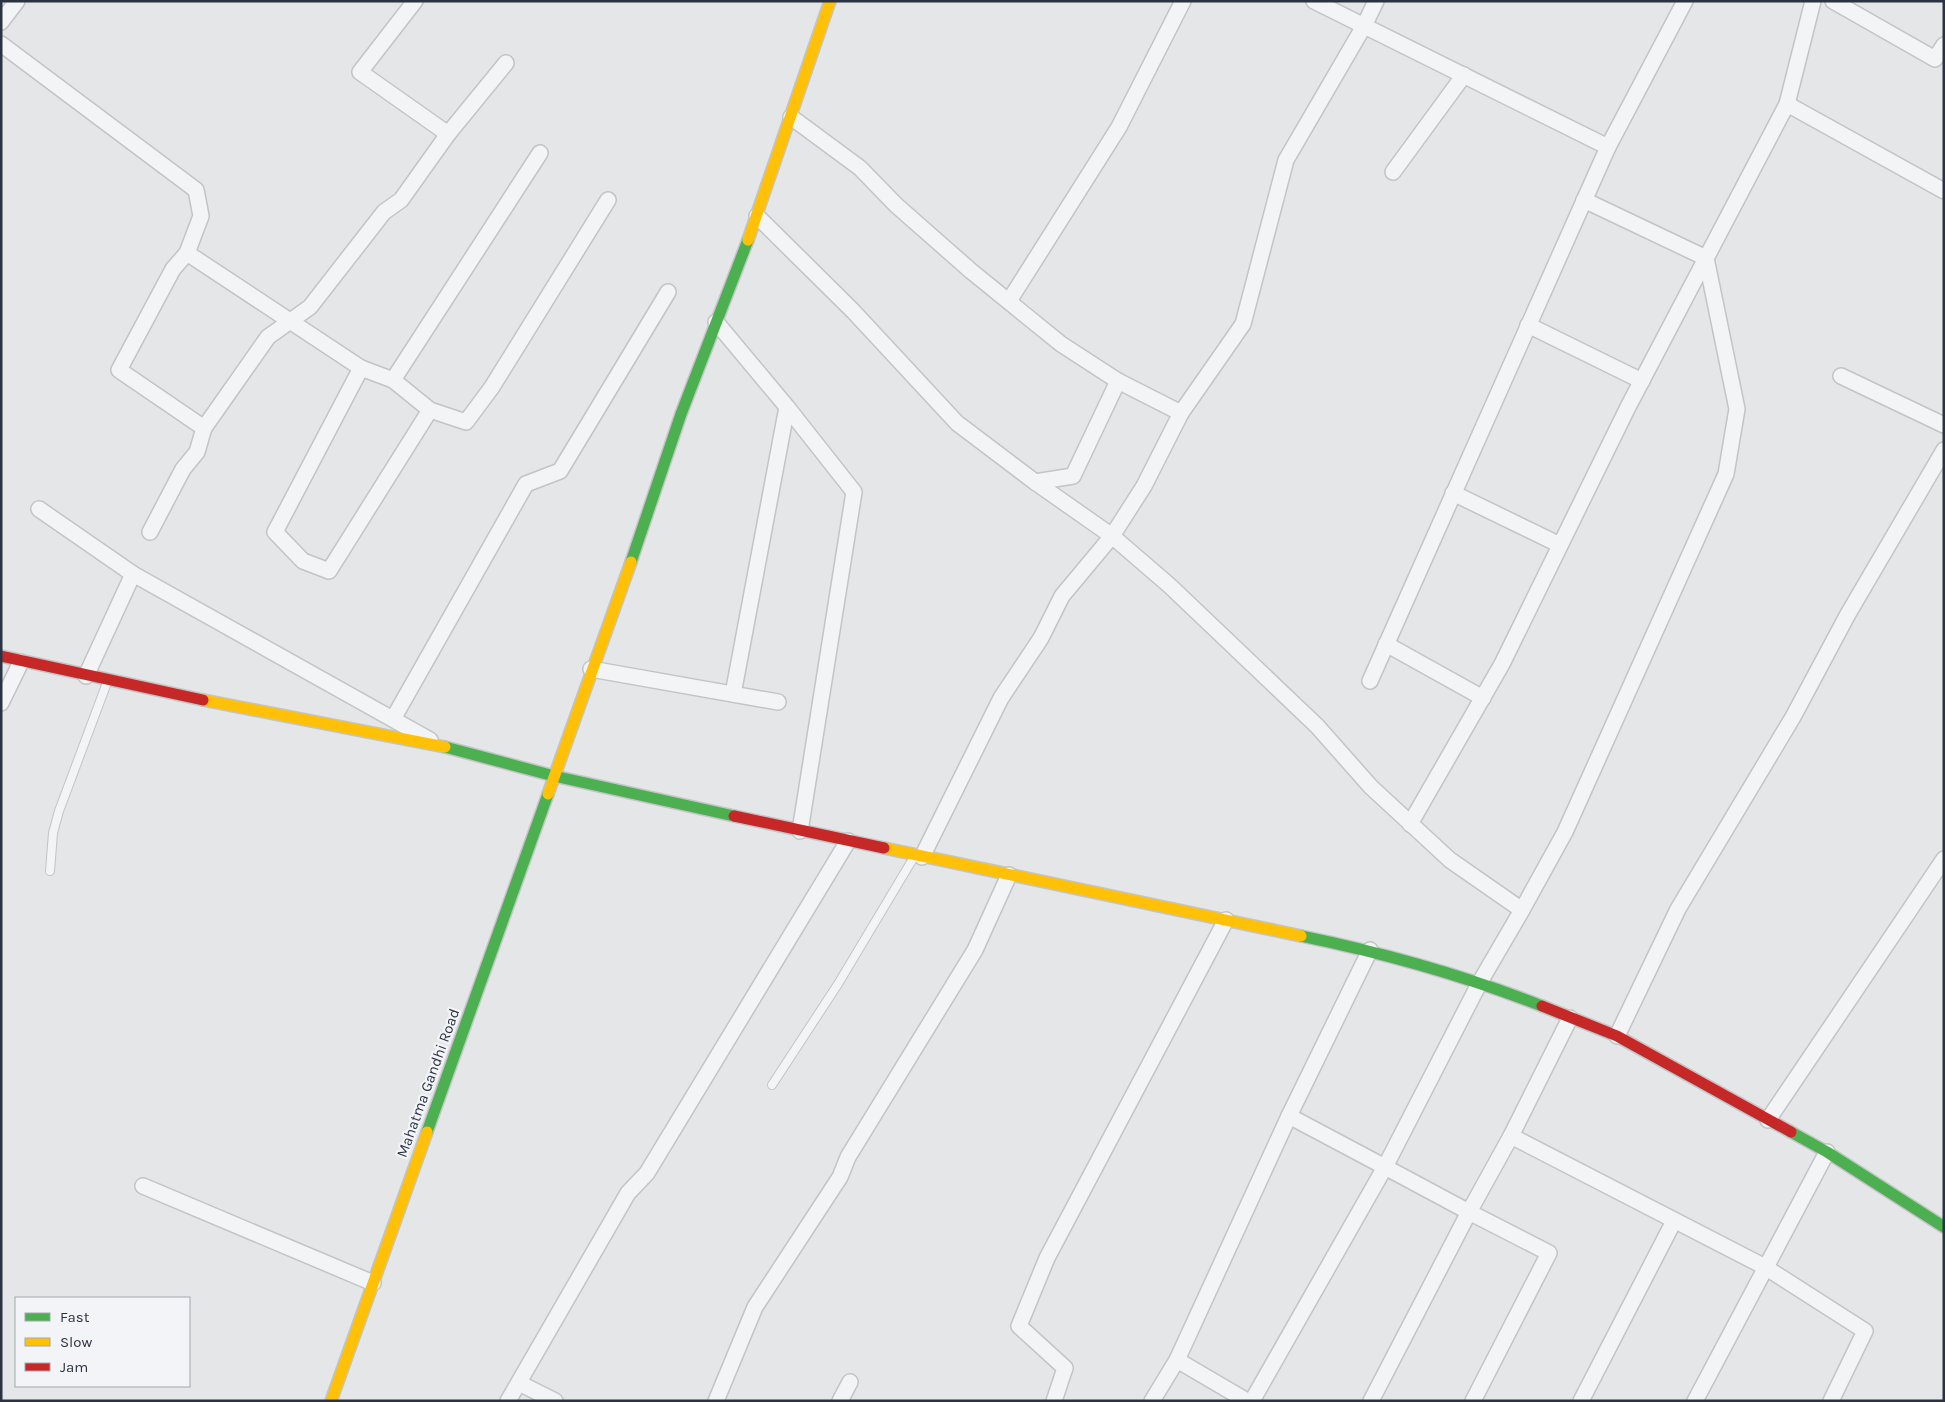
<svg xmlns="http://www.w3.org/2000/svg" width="1945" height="1402" viewBox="0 0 1945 1402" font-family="Karla,sans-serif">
  <rect width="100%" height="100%" fill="#e4e6e8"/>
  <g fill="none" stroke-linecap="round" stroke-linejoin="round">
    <!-- lane casing -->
    <g stroke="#c2c4c6" stroke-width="10">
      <g id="lane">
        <polyline points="50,871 53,833 59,811 108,680"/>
        <polyline points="772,1085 838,984 914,857"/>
      </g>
    </g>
    <!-- street casing -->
    <g stroke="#c2c4c6" stroke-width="18">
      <g id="street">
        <polyline points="415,1 360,72 448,134"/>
        <polyline points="1314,1 1608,147 1685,1"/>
        <polyline points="1833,1 1935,59 1944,45"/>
        <polyline points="1,22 17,1"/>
        <polyline points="1,44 196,190 201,216 187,253 173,269 119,370 204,428"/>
        <polyline points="1787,104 1813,1"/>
        <polyline points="791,117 860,168 896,205 971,271 1061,344 1118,381"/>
        <polyline points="1393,172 1464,75"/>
        <polyline points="757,216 853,311 957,423 1035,482 1073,476 1118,381 1181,413 1144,486 1112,536 1170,586 1317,726 1371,787 1450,860 1522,910 1480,982 1385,1167 1289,1116"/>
        <polyline points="187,253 361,368 393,380 430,410 466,422 492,387 608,200"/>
        <polyline points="1009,301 1119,127 1183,1"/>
        <polyline points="716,322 787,407 733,694"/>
        <polyline points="1528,325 1642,381"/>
        <polyline points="361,368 275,532 303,561 329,571 430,410"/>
        <polyline points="1841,376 1944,425"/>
        <polyline points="393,380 540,153"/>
        <polyline points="787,407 854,492 800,831"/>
        <polyline points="1181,413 1243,324 1286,160 1364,26 1376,1"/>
        <polyline points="1453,493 1560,545"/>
        <polyline points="39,509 133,574 430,740"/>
        <polyline points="150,532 183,469 197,452 204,428 268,337 310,307 384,212 401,200 448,134 506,63"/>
        <polyline points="1386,644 1483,698"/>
        <polyline points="591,669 778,702"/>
        <polyline points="86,676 133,574"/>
        <polyline points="1370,681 1608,147"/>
        <polyline points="1,703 21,662"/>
        <polyline points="393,719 526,484 560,471 668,292"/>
        <polyline points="1410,824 1502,664 1628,407 1787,104 1944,191"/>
        <polyline points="922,857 1001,698 1041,638 1062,596 1112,536 1035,482"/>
        <polyline points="1522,910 1565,832 1726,474 1737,409 1706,258 1584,200"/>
        <polyline points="1617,1036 1678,909 1793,717 1848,614 1944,450"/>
        <polyline points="1768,1120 1944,859"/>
        <polyline points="1511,1136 1570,1018"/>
        <polyline points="143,1186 373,1283"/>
        <polyline points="519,1383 555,1401"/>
        <polyline points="508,1401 628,1193 647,1173 848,841"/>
        <polyline points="716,1401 755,1307 840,1177 848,1157 975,950 1009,875"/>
        <polyline points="840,1401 850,1382"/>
        <polyline points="1054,1401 1065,1368 1019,1326 1047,1258 1226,920"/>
        <polyline points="1152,1401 1177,1360"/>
        <polyline points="1247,1401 1177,1360 1289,1116 1370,950"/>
        <polyline points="1252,1401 1385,1167 1469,1212 1511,1136 1765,1267 1865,1331 1831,1401"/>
        <polyline points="1371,1401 1469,1212 1549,1253 1473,1401"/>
        <polyline points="1581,1401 1674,1221"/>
        <polyline points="1695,1401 1827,1152"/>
      </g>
    </g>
    <!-- fast casing -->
    <g stroke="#c2c4c6" stroke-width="14">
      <g id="fast">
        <polyline points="631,562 681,414 748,240"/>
        <polyline points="445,747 554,776 734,816"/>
        <path d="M1301,936c83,17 162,39 241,70"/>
        <polyline points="427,1132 548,794"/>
        <polyline points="1791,1132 1827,1152 1944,1227"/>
      </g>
    </g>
    <!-- slow casing -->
    <g stroke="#c2c4c6" stroke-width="14">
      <g id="slow">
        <polyline points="748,240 830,1"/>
        <polyline points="203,700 445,747"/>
        <polyline points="548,794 631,562"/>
        <polyline points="884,848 1301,936"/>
        <polyline points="331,1401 427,1132"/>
      </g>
    </g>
    <!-- jam casing -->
    <g stroke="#c2c4c6" stroke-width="14">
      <g id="jam">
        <polyline points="1,656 203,700"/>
        <polyline points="734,816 884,848"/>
        <polyline points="1542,1006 1617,1036 1791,1132"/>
      </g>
    </g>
    <!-- lane -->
    <use href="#lane" stroke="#f3f4f5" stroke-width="8"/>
    <!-- street -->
    <use href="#street" stroke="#f3f4f5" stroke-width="15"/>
    <!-- fast -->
    <use href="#fast" stroke="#4caf50" stroke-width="11"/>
    <!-- slow -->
    <use href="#slow" stroke="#ffc107" stroke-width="11"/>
    <!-- jam -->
    <use href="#jam" stroke="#c62828" stroke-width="11"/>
  </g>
  <g text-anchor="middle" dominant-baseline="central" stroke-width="4.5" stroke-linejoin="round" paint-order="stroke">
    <!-- street labels -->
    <g font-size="15" fill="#2b3241" stroke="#f2f4f7">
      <text transform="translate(428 1083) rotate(-70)">Mahatma Gandhi Road</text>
    </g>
  </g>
  <!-- border -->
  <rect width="1945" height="1402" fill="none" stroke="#2b3241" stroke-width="5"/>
  <!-- legend -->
  <rect x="15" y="1297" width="175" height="90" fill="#f2f4f7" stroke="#a2a6ae"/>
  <rect x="25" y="1313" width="25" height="8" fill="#4caf50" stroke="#a2a6ae"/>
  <text x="60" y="1322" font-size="15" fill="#2b3241">Fast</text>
  <rect x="25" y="1338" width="25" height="8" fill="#ffc107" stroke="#a2a6ae"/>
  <text x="60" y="1347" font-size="15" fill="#2b3241">Slow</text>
  <rect x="25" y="1363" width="25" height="8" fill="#c62828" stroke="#a2a6ae"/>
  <text x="60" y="1372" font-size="15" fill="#2b3241">Jam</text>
</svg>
